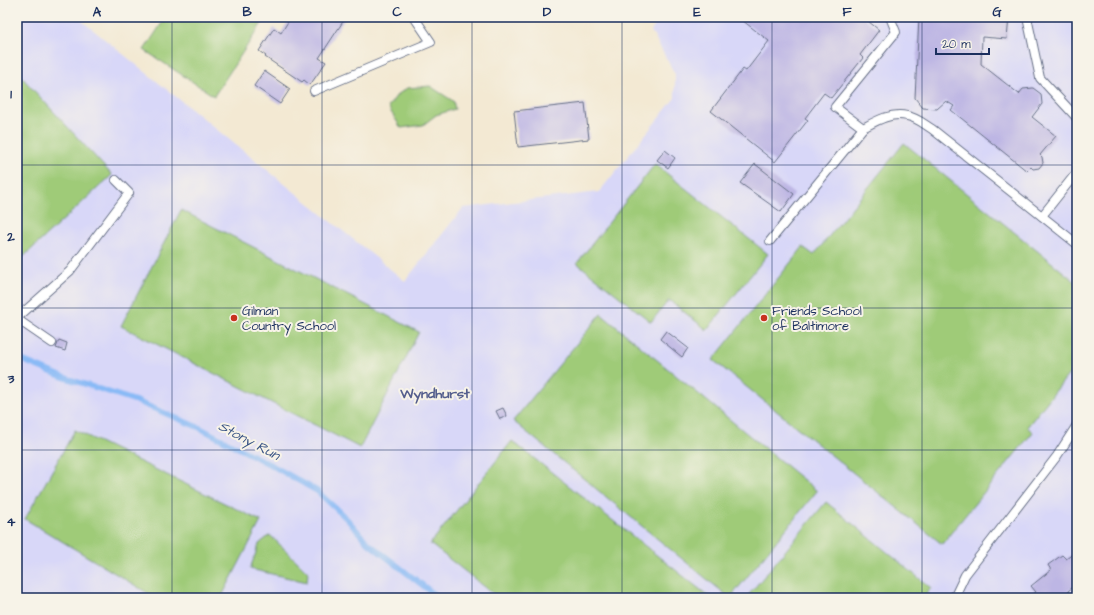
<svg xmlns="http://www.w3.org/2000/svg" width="1094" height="615" viewBox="0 0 1094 615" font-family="'Architects Daughter',sans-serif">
  <rect width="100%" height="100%" fill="#f7f3e8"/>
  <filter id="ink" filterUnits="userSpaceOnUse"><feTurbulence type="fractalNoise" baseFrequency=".025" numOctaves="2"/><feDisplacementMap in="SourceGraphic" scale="8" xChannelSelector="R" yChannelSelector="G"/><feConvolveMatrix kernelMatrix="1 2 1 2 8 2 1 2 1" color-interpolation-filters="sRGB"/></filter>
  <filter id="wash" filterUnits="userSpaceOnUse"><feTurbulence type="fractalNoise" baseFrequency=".012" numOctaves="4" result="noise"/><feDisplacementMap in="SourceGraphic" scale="16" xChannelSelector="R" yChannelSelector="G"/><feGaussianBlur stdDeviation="0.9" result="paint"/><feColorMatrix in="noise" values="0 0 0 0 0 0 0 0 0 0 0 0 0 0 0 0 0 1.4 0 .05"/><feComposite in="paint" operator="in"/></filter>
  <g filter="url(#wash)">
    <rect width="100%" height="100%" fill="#f3e9d3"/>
    <!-- built -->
    <polygon fill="#d8d7f8" points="17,17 77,17 405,281 463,208 599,192 675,98 675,74 651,31 661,17 1077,17 1077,598 17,598"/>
    <!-- green -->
    <g fill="#9fcb78" stroke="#5d7d6b">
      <polygon points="166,17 266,17 214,96 144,50"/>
      <polygon points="17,72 112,175 22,258 17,252"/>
      <polygon points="430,86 453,101 455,109 436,115 423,125 401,128 388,107 397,95 407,88"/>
      <polygon points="904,143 1077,283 1077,364 1027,427 1033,432 942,544 713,360 803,247 814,255"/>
      <polygon points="655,164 768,254 707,330 669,300 651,322 577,263"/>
      <polygon points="181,210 419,332 360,448 121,326"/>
      <polygon points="601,314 817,491 730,598 513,421"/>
      <polygon points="75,430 261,521 221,598 156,598 25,519"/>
      <polygon points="512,441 711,598 499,598 430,544"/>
      <polygon points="826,502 931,588 923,598 746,598"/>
      <polygon points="270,535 308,572 307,582 250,569 259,544"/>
    </g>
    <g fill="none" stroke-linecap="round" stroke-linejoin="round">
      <!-- stream -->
      <polyline stroke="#89baf6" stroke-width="5.5" points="17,358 63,377 136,401 200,428 273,466 317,491 347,519 367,542 439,598"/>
    </g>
    <g id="blocks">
      <!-- building -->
      <g fill="#bdb6e4">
        <polygon points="291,17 346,17 319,58 326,62 310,85 304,80 302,82 265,57 266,56 259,51 274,28 281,33"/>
        <polygon points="738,17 863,17 879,30 860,55 863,58 831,98 824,93 805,118 808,120 775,162 711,111 743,69 746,71 769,41"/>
        <polygon points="919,17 1009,17 1007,39 982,37 981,64 1019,94 1023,89 1033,88 1041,94 1042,104 1032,117 1056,136 1040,155 1042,157 1043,163 1039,168 1033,169 1031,167 1027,171 951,110 954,106 946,101 937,109 923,108 915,98"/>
        <polygon points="264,71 290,89 280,104 254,86"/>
        <polygon points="585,103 589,139 518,147 514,111"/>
        <polygon points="665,150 675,158 668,168 657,160"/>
        <polygon points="755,164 794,194 781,212 740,183"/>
        <polygon points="666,331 688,348 682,357 660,339"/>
        <polygon points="59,340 67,343 65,351 56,348"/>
        <polygon points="503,408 507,416 500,419 496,411"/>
        <polygon points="1077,551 1077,584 1068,591 1071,595 1066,598 1032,598 1031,596 1036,592 1031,586 1051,570 1048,565 1062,555 1066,559"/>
      </g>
    </g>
  </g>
  <g filter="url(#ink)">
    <use href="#blocks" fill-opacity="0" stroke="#677087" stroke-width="1"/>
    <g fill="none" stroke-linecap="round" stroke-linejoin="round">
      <!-- service casing -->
      <g stroke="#677087" stroke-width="10">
        <g id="service">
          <polyline points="1028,17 1028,22 1040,78 1077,118"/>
          <polyline points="314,91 431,42 414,17"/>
          <polyline points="863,128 835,107 896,32 890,17"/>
          <polyline points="1042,216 1077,172"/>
          <path d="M770,241l93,-113c13,-7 28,-16 44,-12 9,1 17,8 25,13l145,115"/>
          <polyline points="17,318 70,271 129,193 116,180"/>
          <polyline points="17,319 52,343"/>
          <polyline points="954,598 965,575 1057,456 1077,425"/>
        </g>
      </g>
      <!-- service -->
      <use href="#service" stroke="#fff" stroke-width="8"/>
    </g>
  </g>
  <!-- grid -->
  <path fill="none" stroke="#1b2f5e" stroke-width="1" stroke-opacity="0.55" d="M172,17v581M322,17v581M472,17v581M622,17v581M772,17v581M922,17v581M17,165h1060M17,308h1060M17,450h1060"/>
  <!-- markers -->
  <g fill="#c8321e" stroke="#f7f3e8" stroke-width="1.5">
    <circle cx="234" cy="318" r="4"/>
    <circle cx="764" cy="318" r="4"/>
  </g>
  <g text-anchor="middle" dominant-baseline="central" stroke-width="4" stroke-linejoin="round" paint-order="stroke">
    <!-- poi labels -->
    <g font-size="13" fill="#1b2f5e" stroke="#f7f3e8" text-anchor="start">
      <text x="242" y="311">Gilman<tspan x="242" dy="15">Country School</tspan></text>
      <text x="772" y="311">Friends School<tspan x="772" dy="15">of Baltimore</tspan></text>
    </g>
    <!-- neighbourhood labels -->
    <g font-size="14" font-weight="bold" fill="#545e8d" stroke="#f7f3e8">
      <text x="435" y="394">Wyndhurst</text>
    </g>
    <!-- water labels -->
    <g font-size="14" font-style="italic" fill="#365284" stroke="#f7f3e8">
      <text transform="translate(249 441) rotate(28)">Stony Run</text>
    </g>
  </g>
  <!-- margin -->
  <rect width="1094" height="615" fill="none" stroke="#f7f3e8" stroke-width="44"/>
  <!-- scale -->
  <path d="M936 48v6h53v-6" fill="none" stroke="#1b2f5e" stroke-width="2"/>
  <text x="942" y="48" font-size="12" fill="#1b2f5e" stroke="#f7f3e8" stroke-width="3" paint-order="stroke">20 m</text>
  <rect x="22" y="22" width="1050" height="571" fill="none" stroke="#1b2f5e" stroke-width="1.5"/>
  <g font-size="13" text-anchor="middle" font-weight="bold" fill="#1b2f5e">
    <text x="97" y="16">A</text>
    <text x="247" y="16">B</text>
    <text x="397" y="16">C</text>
    <text x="547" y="16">D</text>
    <text x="697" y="16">E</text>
    <text x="847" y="16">F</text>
    <text x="997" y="16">G</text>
    <text x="11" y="98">1</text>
    <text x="11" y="241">2</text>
    <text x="11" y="383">3</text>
    <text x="11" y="526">4</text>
  </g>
</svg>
